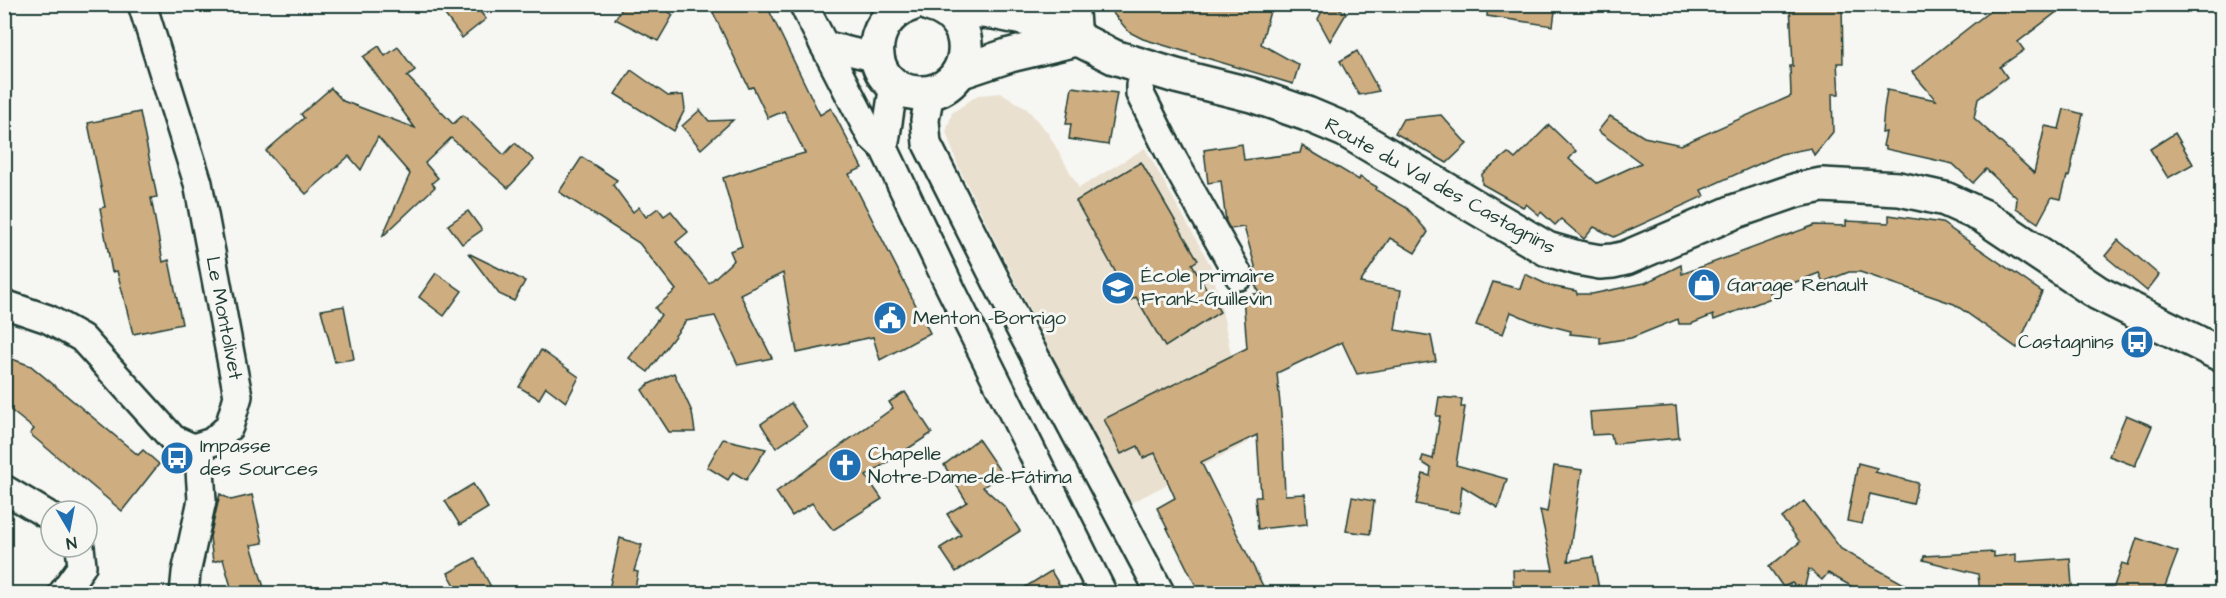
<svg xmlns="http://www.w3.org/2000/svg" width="2226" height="598" viewBox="0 0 2226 598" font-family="'Architects Daughter',sans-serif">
  <rect width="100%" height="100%" fill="#f6f6f2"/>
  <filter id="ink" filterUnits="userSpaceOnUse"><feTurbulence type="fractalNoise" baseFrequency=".0167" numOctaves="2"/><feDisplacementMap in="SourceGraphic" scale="12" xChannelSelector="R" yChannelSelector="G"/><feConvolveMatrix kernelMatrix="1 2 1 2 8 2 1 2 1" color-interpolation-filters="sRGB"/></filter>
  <g filter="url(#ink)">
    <!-- built -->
    <polygon fill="#eae0d0" points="1002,93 1028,110 1048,133 1079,188 1145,148 1211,266 1222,310 1249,442 1127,505 958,166 946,132 952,113 978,95"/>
    <!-- building -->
    <g fill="#cead81" stroke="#1f3d34" stroke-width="1.5">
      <polygon points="437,4 474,4 486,19 462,38"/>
      <polygon points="625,4 657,4 673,15 658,41 615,19"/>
      <polygon points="709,4 766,4 820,115 831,108 862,168 849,174 930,333 880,360 873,337 797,353 783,273 740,294 772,358 738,365 715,316 686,321 648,372 629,358 661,315 655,308 676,290 639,243 559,192 582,157 617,180 613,185 633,212 639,207 646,217 658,208 664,216 671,211 688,232 676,242 709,283 734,260 730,251 742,246 723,178 761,165 805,153 784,111 768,118 753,87 749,88"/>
      <polygon points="1105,4 1272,4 1261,44 1299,65 1293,84 1143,39 1129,32"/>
      <polygon points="1326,4 1335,4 1346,14 1330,41 1318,19"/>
      <polygon points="1488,4 1556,4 1553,26 1487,16"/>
      <polygon points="1790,4 1842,4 1843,63 1837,63 1839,94 1832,94 1833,132 1814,155 1811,148 1781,154 1701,190 1704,196 1614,237 1594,227 1584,239 1561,219 1555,225 1541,212 1539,215 1526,204 1523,207 1482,184 1482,174 1508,153 1515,159 1549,125 1576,151 1569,159 1597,183 1641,163 1598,131 1610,116 1644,137 1681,145 1791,96 1790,66 1793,66"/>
      <polygon points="1999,4 2067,4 2018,42 2024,50 2000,67 2007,77 1978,99 1974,118 2034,173 2045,126 2059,129 2064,109 2083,114 2069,177 2067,176 2061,199 2052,197 2038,223 2016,208 2017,198 1986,169 1973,183 1953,164 1886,149 1886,147 1883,146 1886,132 1882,133 1884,109 1887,90 1936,100 1912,72"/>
      <polygon points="379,46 385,56 398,47 415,70 407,76 453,124 463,115 504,155 515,143 534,160 508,188 451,138 425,163 438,178 432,183 435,187 382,237 410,174 378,137 361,170 349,156 306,194 293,180 292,181 266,151 304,118 301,114 331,88 343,101 415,128 363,57"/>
      <polygon points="1357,51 1379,91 1359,95 1340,61"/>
      <polygon points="631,70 668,96 683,95 685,109 674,131 615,94"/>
      <polygon points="1072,87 1117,93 1108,145 1069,139 1071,124 1066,124"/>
      <polygon points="700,110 709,121 733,120 701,149 682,126"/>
      <polygon points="140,112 157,197 151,198 163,262 169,260 182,324 133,334 117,271 112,272 100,208 105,207 88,123"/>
      <polygon points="1441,115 1467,144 1447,163 1395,133 1403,119"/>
      <polygon points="2175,133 2193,164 2168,178 2150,149"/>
      <polygon points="1242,144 1244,160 1300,153 1302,146 1359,180 1360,177 1377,187 1376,190 1407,208 1428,232 1415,253 1390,238 1360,283 1401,290 1395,330 1431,336 1436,361 1357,374 1342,342 1277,373 1282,425 1285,495 1305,494 1307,524 1258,529 1255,497 1261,497 1257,435 1201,462 1267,594 1200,594 1157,508 1175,498 1155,453 1143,458 1138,446 1121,454 1104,419 1247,348 1243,296 1260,293 1253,282 1254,274 1257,273 1244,227 1230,229 1226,222 1221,181 1208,183 1204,150"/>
      <polygon points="1141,162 1198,260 1192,264 1220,312 1165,347 1136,297 1131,300 1076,201"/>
      <polygon points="468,211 482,230 462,244 448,225"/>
      <polygon points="1889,215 1942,223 2042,292 2017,348 1954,304 1860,272 1849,272 1823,282 1819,273 1770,292 1771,298 1714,320 1713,315 1691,324 1679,324 1678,319 1631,338 1600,343 1600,337 1570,334 1571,331 1532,321 1511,312 1503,334 1476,325 1493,282 1520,289 1525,274 1550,286 1576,291 1577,294 1592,294 1645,283 1681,265 1682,274 1815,225 1846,226 1846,221 1889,223"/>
      <polygon points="2118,240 2159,275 2147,291 2105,256"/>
      <polygon points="468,253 525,281 514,301 499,294"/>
      <polygon points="436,273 462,291 444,316 419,297"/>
      <polygon points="344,306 354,359 335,362 321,310"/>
      <polygon points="541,350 579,377 566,402 546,387 539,399 519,387"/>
      <polygon points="4,356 31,366 138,455 143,450 159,464 122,511 30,434 34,429 4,405"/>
      <polygon points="674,373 692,412 695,432 669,432 642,390 649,384"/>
      <polygon points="905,392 932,433 866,476 882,499 833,530 812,503 792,516 776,492 893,408 889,402"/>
      <polygon points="1439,397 1462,399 1461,407 1465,407 1456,465 1507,479 1498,508 1462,486 1459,513 1416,504 1423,474 1430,476 1431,468 1421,462 1423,456 1433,459 1440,416 1436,416"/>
      <polygon points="791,403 807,427 776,448 761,424"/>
      <polygon points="1676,406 1679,438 1613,444 1611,434 1592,435 1590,412"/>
      <polygon points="2126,415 2152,426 2135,466 2109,456"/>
      <polygon points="723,439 766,449 746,480 733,472 728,480 707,467"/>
      <polygon points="978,439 1002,474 983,487 1005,507 1020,531 956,572 940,548 961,535 947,514 967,502 944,465"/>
      <polygon points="1858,463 1877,468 1875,472 1918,483 1913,504 1870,494 1862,524 1847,521"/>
      <polygon points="1554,466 1582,470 1568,561 1593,557 1600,594 1514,594 1513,570 1553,570 1540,510 1547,512"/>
      <polygon points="473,484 488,508 460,525 445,501"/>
      <polygon points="220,494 231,500 252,495 263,543 251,545 266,594 233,594 223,559 213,562 210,537"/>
      <polygon points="1352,497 1374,501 1370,534 1346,531"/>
      <polygon points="1804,501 1841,549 1922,594 1865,594 1828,573 1822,580 1809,569 1803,594 1792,583 1783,587 1769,567 1800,542 1782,518"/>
      <polygon points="620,538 642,545 634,571 638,572 634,594 608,594"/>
      <polygon points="2137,538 2178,552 2162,594 2126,594 2113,589 2122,563 2128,565"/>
      <polygon points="1994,552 1994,557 2016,554 2016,562 2070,558 2072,586 2068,587 2069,594 1980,594 1978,574 1923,560 1924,556"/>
      <polygon points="475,558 495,594 460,594 448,573"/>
      <polygon points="1051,571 1065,594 1014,594"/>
    </g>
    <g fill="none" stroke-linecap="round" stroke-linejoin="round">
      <!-- minor casing -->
      <g stroke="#1f3d34" stroke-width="32">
        <g id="minor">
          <polyline points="803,4 871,136 884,148 947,281 1103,594"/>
          <polyline points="1070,4 1075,12 1077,39"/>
          <polyline points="824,45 877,58"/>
          <polyline points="1144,66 1140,85 1140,94 1174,161 1239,276"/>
          <polyline points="930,92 925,120 927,144 1022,332 1161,594"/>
          <polyline points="884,148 894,84"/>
          <polyline points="4,304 48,319 82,338 173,439 193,448 212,442 229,427 238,396 198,183 142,4"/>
          <polyline points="4,489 51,517"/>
          <polyline points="62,594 82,566 80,547"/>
          <polyline points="184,594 186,573 202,500 200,470 193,448"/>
        </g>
      </g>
      <!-- tertiary casing -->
      <g stroke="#1f3d34" stroke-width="38">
        <g id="tertiary">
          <path d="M912,4c-50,15 -46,86 6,89 54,3 66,-74 13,-88"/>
          <polyline points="948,12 969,10 993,12 1047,23 1114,57 1176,76 1252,95 1307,114 1345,130 1547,249 1578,258 1600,262 1613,261 1626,258 1736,211 1797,190 1822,185 1899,189 1945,199 1983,216 2098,293 2222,355"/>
          <polyline points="959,72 1010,55 1077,39"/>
        </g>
      </g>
      <!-- minor -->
      <use href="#minor" stroke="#f6f6f2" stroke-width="27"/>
      <!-- tertiary -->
      <use href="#tertiary" stroke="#f6f6f2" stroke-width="33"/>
    </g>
  </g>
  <!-- icons -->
  <defs>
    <g id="shop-disc" transform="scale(1.725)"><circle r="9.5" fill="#1f6fb2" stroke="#f6f6f2"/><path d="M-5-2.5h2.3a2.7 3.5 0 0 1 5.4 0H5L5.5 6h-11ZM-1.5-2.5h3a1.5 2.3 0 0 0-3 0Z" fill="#fff"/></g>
    <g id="school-disc" transform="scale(1.725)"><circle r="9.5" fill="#1f6fb2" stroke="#f6f6f2"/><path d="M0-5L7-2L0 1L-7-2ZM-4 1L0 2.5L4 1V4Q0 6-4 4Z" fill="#fff"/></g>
    <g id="civic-disc" transform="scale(1.725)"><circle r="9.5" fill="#1f6fb2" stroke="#f6f6f2"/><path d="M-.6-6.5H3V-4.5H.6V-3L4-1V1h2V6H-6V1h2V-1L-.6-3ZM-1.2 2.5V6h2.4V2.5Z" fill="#fff"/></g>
    <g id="bus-disc" transform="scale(1.725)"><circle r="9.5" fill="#1f6fb2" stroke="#f6f6f2"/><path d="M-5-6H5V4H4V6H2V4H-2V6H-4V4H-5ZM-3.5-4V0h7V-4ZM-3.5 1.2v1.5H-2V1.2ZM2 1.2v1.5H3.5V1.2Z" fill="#fff"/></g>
    <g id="church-disc" transform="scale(1.725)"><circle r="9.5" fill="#1f6fb2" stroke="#f6f6f2"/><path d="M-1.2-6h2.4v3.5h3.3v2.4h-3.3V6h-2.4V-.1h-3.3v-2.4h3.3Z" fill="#fff"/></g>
  </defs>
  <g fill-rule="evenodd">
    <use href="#shop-disc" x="1704" y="285"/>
    <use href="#school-disc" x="1118" y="288"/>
    <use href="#civic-disc" x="890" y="318"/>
    <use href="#bus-disc" x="2137" y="342"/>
    <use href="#bus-disc" x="177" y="458"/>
    <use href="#church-disc" x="845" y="465"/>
  </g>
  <g text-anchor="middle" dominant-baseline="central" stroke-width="6" stroke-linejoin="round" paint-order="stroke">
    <!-- street labels -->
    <g font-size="20" fill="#1f3d34" stroke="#f6f6f2">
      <text transform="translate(1440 186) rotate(29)">Route du Val des Castagnins</text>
      <text transform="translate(224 318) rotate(79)">Le Montolivet</text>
    </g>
    <!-- poi labels -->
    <g font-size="20" fill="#1f3d34" stroke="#f6f6f2" text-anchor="start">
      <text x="1141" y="276">École primaire<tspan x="1141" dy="23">Frank-Guillevin</tspan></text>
      <text x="1727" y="285">Garage Renault</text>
      <text x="913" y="318">Menton -Borrigo</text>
      <text x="2114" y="342" text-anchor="end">Castagnins</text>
      <text x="200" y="446">Impasse<tspan x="200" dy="23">des Sources</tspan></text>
      <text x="868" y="454">Chapelle<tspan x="868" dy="23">Notre-Dame-de-Fátima</tspan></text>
    </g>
  </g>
  <!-- margin -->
  <rect width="2226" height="598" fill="none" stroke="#f6f6f2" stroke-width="24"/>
  <rect x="12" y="12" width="2202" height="574" fill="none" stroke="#1f3d34" stroke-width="2" filter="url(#ink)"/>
  <!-- north arrow -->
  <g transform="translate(69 529) rotate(170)"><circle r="28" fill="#f6f6f2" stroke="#a0aca6" stroke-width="1.5"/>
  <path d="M0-4.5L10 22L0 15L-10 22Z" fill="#1f6fb2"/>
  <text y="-9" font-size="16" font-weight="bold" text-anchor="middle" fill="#1f3d34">N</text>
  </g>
</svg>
